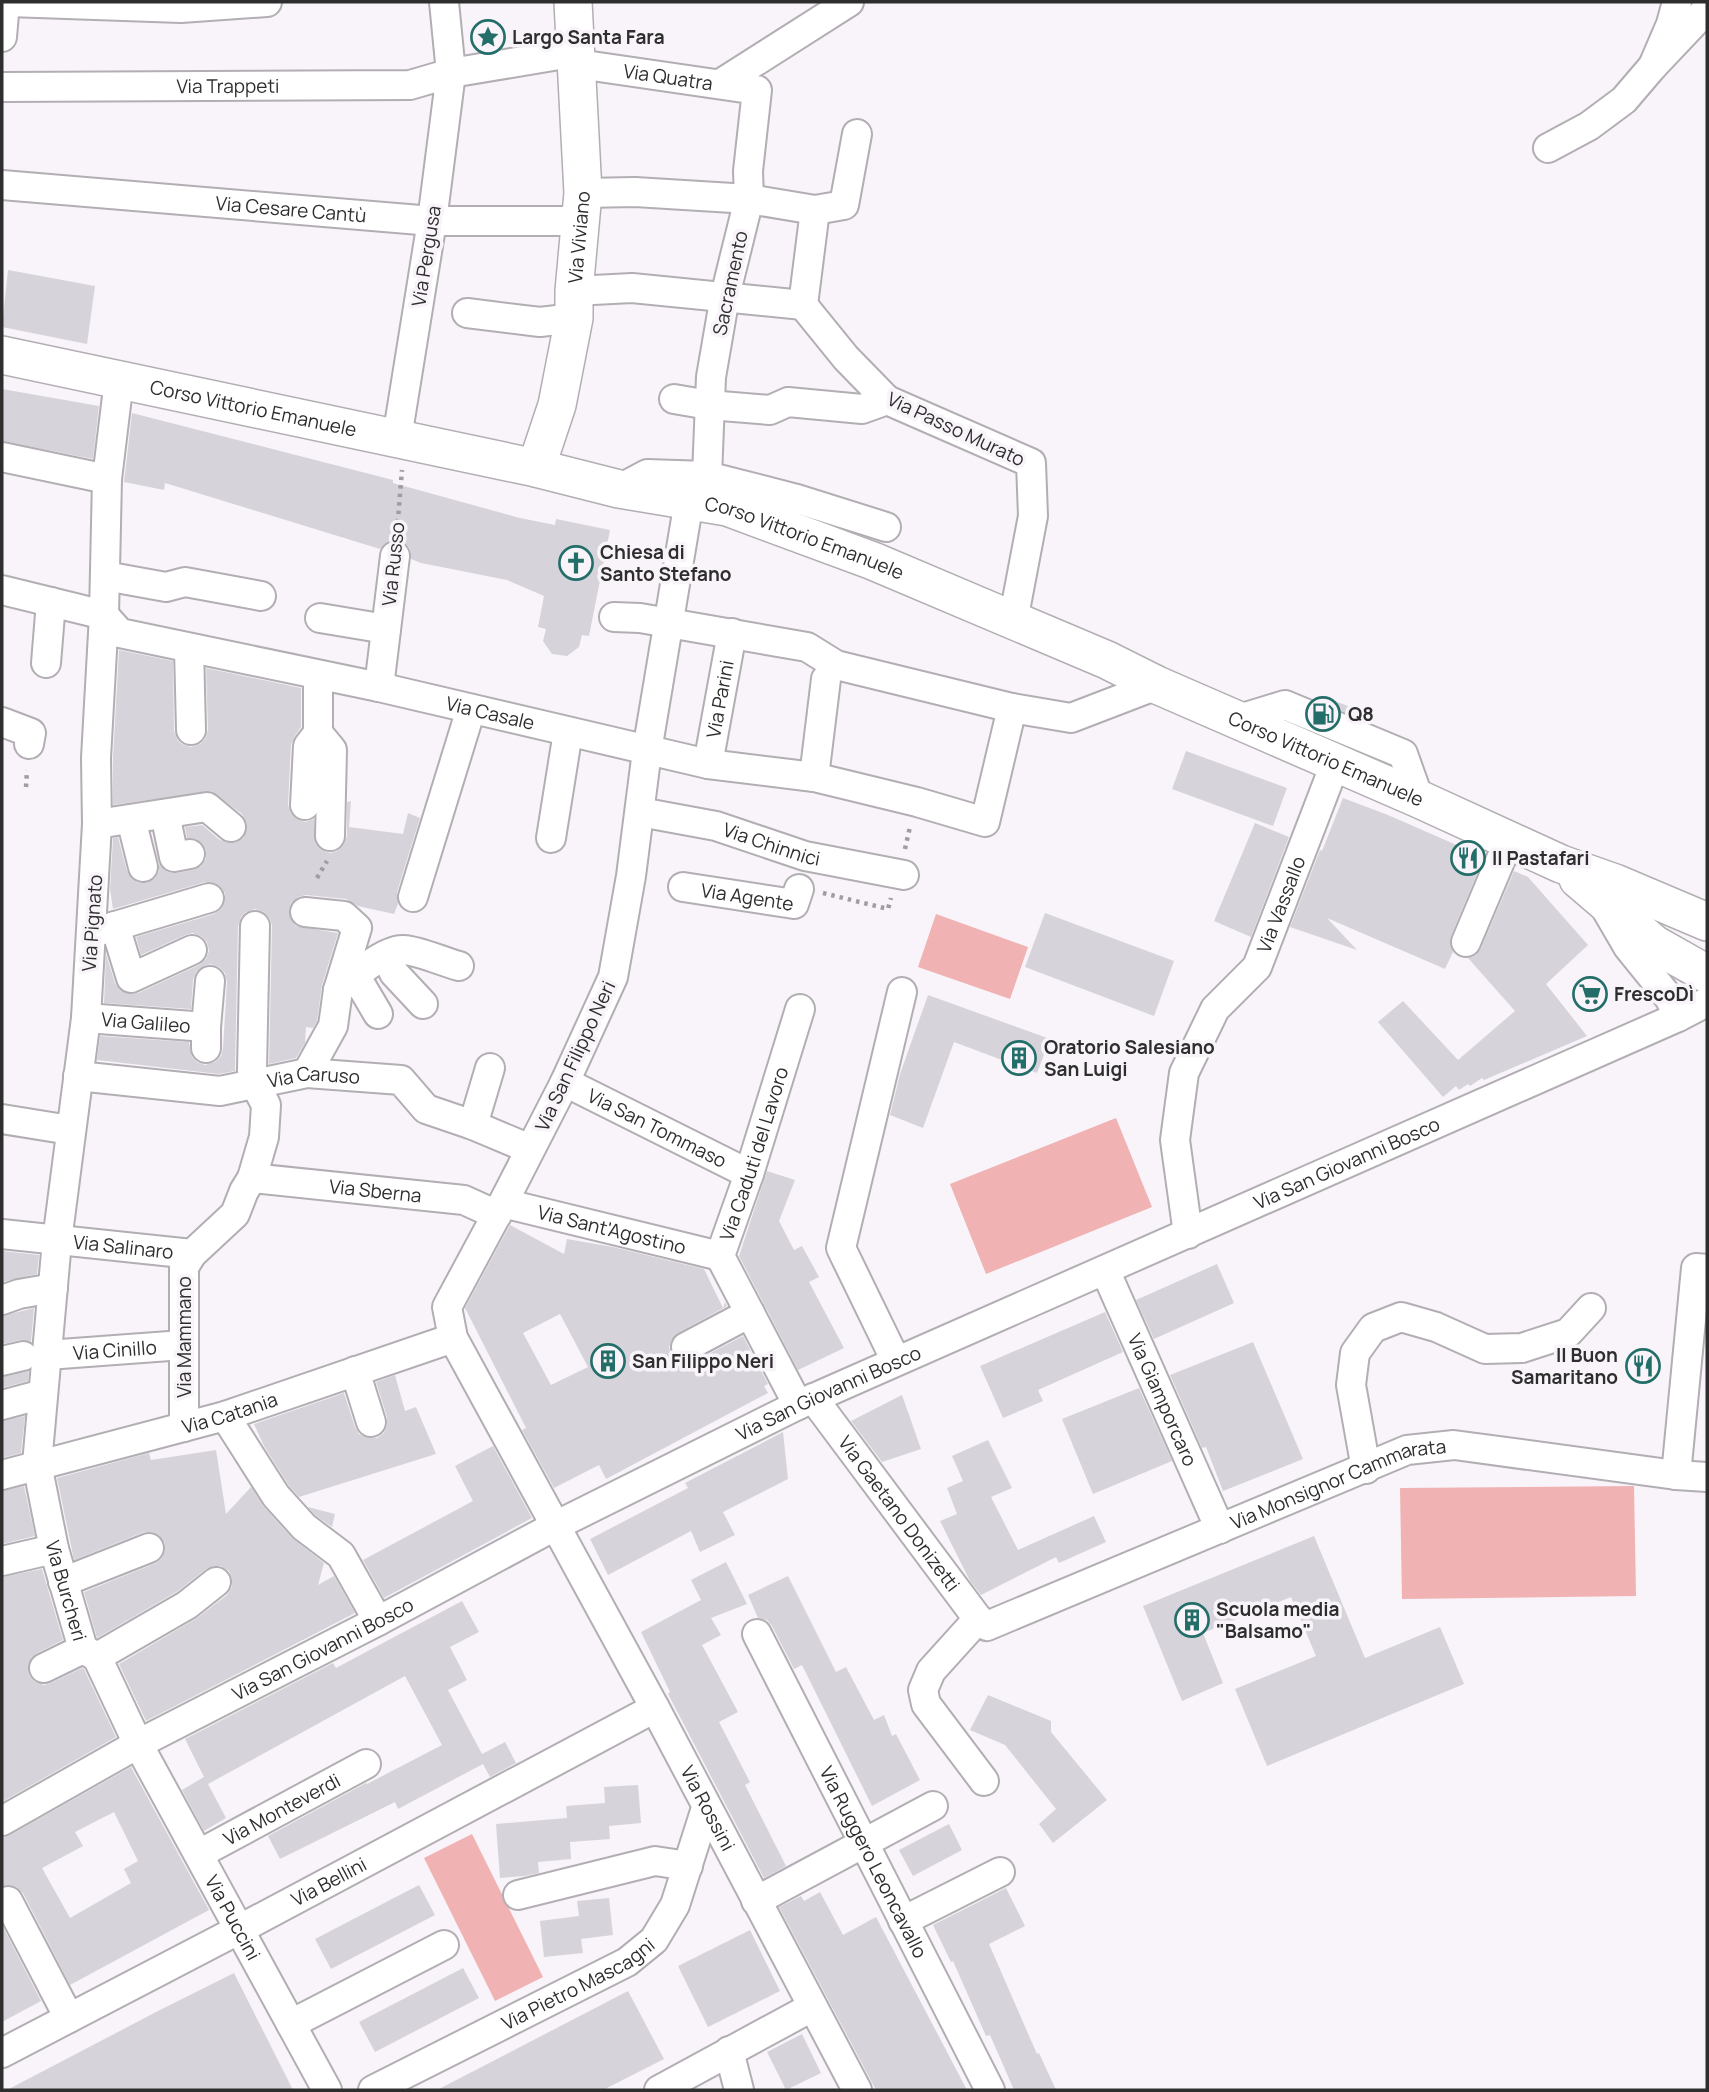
<svg xmlns="http://www.w3.org/2000/svg" width="1709" height="2092" viewBox="0 0 1709 2092" font-family="Manrope,sans-serif">
  <rect width="100%" height="100%" fill="#f8f4f9"/>
  <!-- green -->
  <g fill="#f0b2b3">
    <polygon points="936,914 1028,947 1010,999 918,967"/>
    <polygon points="1116,1118 1152,1207 986,1274 950,1184"/>
    <polygon points="1634,1486 1636,1596 1402,1599 1400,1488"/>
    <polygon points="472,1834 543,1977 495,2001 424,1858"/>
  </g>
  <!-- building -->
  <g fill="#d6d4da" fill-rule="evenodd">
    <polygon points="8,270 95,286 87,344 2,327"/>
    <polygon points="2,389 99,406 93,459 2,441"/>
    <polygon points="132,413 393,480 393,483 520,518 555,525 556,519 610,530 589,636 582,635 579,647 567,656 552,654 543,641 546,629 538,627 544,596 507,580 421,563 411,559 410,549 404,542 398,540 388,541 380,549 165,483 164,490 124,482"/>
    <polygon points="119,650 173,661 174,731 177,739 182,744 191,747 200,744 205,739 208,730 206,668 301,688 301,727 295,736 291,745 288,805 291,813 297,819 305,822 314,819 315,843 322,850 330,853 337,851 344,844 347,836 347,802 351,801 349,827 403,834 408,813 420,818 397,892 398,904 394,914 358,906 346,899 306,895 298,897 291,903 289,910 290,918 296,926 338,933 322,985 317,1021 313,1028 306,1027 305,1043 296,1058 269,1064 272,926 270,919 264,912 255,909 246,912 241,917 238,926 235,1071 219,1074 97,1060 100,1036 189,1042 192,1057 197,1062 205,1065 215,1062 221,1056 223,1048 227,982 225,973 219,967 211,964 204,966 196,972 193,980 191,1009 104,1003 106,954 115,983 120,990 128,994 138,993 199,965 206,959 209,951 207,942 202,937 193,933 185,935 141,955 136,937 214,914 221,909 225,901 225,893 220,886 212,882 205,882 113,909 110,889 113,838 118,837 127,871 131,878 138,883 146,883 155,878 159,871 159,864 168,872 176,873 193,870 201,866 206,859 206,850 203,844 196,839 187,838 185,827 202,825 220,840 229,843 237,842 243,838 247,829 246,821 242,814 211,791 113,805 113,758"/>
    <polygon points="1329,699 1359,710 1356,717 1327,705"/>
    <polygon points="1186,751 1287,788 1273,826 1172,789"/>
    <polygon points="1343,798 1388,815 1484,857 1451,936 1450,943 1453,952 1445,969 1327,918 1357,950 1290,927 1320,850 1322,851"/>
    <polygon points="1255,823 1289,837 1251,937 1214,921"/>
    <polygon points="1514,871 1528,877 1588,945 1546,984 1587,1036 1484,1080 1482,1078 1470,1086 1468,1084 1459,1090 1456,1086 1443,1097 1378,1022 1403,1001 1458,1060 1515,1011 1468,958 1475,956 1481,948"/>
    <polygon points="1045,913 1174,961 1154,1016 1025,967"/>
    <polygon points="928,995 1050,1039 1037,1073 954,1042 923,1128 890,1115 900,1074"/>
    <polygon points="767,1171 795,1180 779,1221 794,1250 802,1246 819,1277 809,1282 844,1348 798,1370 739,1256"/>
    <path d="M510,1225l54,29 3,-15 46,8 91,22 19,39 2,-6 2,4 -49,27 -6,6 -3,8 2,7 7,7 8,3 7,-2 50,-26 25,48 -4,2 4,7 -162,86 -7,-14 -45,23 -32,-58 4,-2 -61,-120zM560,1314l28,53 -37,18 -28,-52z"/>
    <polygon points="2,1251 39,1255 37,1274 2,1282"/>
    <polygon points="1217,1264 1234,1303 1154,1339 1136,1300"/>
    <polygon points="34,1308 31,1342 20,1340 2,1344 2,1316"/>
    <polygon points="1105,1312 1123,1352 1038,1390 1043,1401 1003,1418 980,1366"/>
    <polygon points="1253,1342 1303,1459 1223,1491 1206,1447 1202,1448 1170,1375"/>
    <polygon points="29,1371 28,1381 2,1388 2,1377"/>
    <polygon points="395,1375 405,1411 416,1407 436,1454 299,1497 289,1486 264,1446 254,1424 344,1393 355,1427 359,1434 368,1438 377,1438 384,1433 387,1425 387,1417 376,1382"/>
    <polygon points="1139,1388 1172,1461 1093,1494 1062,1419"/>
    <polygon points="902,1395 921,1449 882,1462 851,1421"/>
    <polygon points="25,1416 21,1453 2,1458 2,1421"/>
    <polygon points="783,1432 788,1479 723,1512 735,1535 700,1552 691,1531 608,1575 590,1539 688,1488 685,1483"/>
    <polygon points="988,1440 1012,1488 991,1497 1018,1550 1094,1516 1106,1542 1059,1563 1056,1557 981,1595 970,1581 940,1521 957,1514 947,1488 963,1481 952,1456"/>
    <polygon points="493,1446 532,1518 384,1598 363,1560 473,1501 455,1466"/>
    <polygon points="216,1450 226,1514 251,1487 264,1507 292,1538 324,1563 318,1585 334,1576 355,1613 146,1721 119,1664 197,1618 227,1595 232,1587 232,1579 229,1571 221,1566 213,1566 206,1569 178,1591 97,1638 84,1592 156,1563 162,1558 165,1550 165,1543 159,1535 152,1532 144,1532 74,1560 57,1478 149,1453 151,1460"/>
    <polygon points="24,1486 35,1536 2,1544 2,1491"/>
    <polygon points="308,1507 335,1514 332,1527 315,1515"/>
    <polygon points="1314,1536 1365,1658 1440,1627 1464,1684 1267,1766 1235,1689 1316,1656 1291,1597 1203,1633 1223,1683 1182,1701 1143,1606"/>
    <polygon points="726,1562 747,1604 711,1618 721,1635 702,1645 738,1712 719,1722 750,1782 745,1785 786,1866 764,1878 668,1694 670,1692 641,1632 701,1600 691,1580"/>
    <polygon points="42,1569 63,1640 37,1653 31,1658 28,1666 29,1675 34,1681 44,1685 51,1683 82,1668 84,1669 116,1737 2,1802 2,1577"/>
    <polygon points="788,1576 836,1672 846,1667 874,1720 884,1715 892,1736 896,1734 920,1780 872,1806 802,1665 794,1669 772,1626 767,1620 758,1618 748,1595"/>
    <polygon points="462,1601 479,1632 450,1647 467,1680 448,1690 482,1754 505,1742 516,1763 490,1777 483,1764 398,1809 395,1802 280,1859 268,1836 366,1783 367,1784 442,1745 405,1676 208,1784 226,1818 204,1831 182,1790 204,1777 185,1739 333,1663 336,1668"/>
    <polygon points="988,1695 1051,1721 1051,1732 1107,1800 1053,1843 1039,1824 1056,1809 1005,1745 970,1730"/>
    <path d="M131,1767l78,143 -139,75 -47,-92 -7,-6 -7,-2 -7,1v-48l8,-3zM114,1812l24,49 -14,8 7,14 -61,35 -28,-50 41,-22 -8,-14z"/>
    <polygon points="638,1785 641,1823 609,1826 610,1839 570,1842 571,1859 538,1862 539,1873 525,1876 500,1878 496,1824 567,1818 566,1806 605,1803 604,1787"/>
    <polygon points="949,1824 962,1850 913,1876 899,1850"/>
    <polygon points="419,1885 435,1915 331,1969 315,1939"/>
    <polygon points="1006,1888 1025,1926 989,1944 1037,2054 1039,2053 1056,2090 1014,2090 990,2035 986,2036 953,1961 951,1962 933,1925"/>
    <polygon points="820,1892 843,1935 876,1917 967,2090 876,2090 779,1907 801,1896 804,1901"/>
    <polygon points="609,1898 613,1935 581,1939 583,1953 544,1957 540,1921 579,1916 577,1901"/>
    <polygon points="2,1925 41,2001 2,2022"/>
    <polygon points="750,1930 780,1991 708,2027 678,1966"/>
    <polygon points="463,1968 479,1998 375,2052 359,2022"/>
    <polygon points="234,1973 293,2090 7,2090 158,2011"/>
    <polygon points="628,1991 664,2059 603,2090 437,2090"/>
    <polygon points="802,2034 821,2073 786,2090 767,2052"/>
  </g>
  <g fill="none" stroke-linecap="round" stroke-linejoin="round">
    <!-- minor casing -->
    <g stroke="#b2aeb3" stroke-width="32">
      <g id="minor">
        <polyline points="9,2 181,8 267,2"/>
        <polyline points="444,2 451,73 577,52"/>
        <polyline points="1677,2 1671,24 1653,66 1707,9"/>
        <polyline points="2,37 5,2"/>
        <path id="s1" d="M578,64l179,26 -9,81 1,28 -24,97 -14,81 -4,99"/>
        <polyline points="720,84 849,2"/>
        <path id="s2" d="M2,87l408,-2 41,-12 -19,148 -35,217"/>
        <polyline points="1548,148 1589,126 1624,100 1653,66"/>
        <path id="s3" d="M2,185l430,36h150"/>
        <polyline points="583,193 635,192 749,199 815,210"/>
        <polyline points="574,291 632,288 803,305"/>
        <polyline points="803,305 846,358 887,400 1031,463 1033,516 1013,621"/>
        <polyline points="803,305 815,210 844,205 857,134"/>
        <polyline points="467,313 540,322 574,318"/>
        <path id="s4" d="M119,380l-12,99 -3,136 -8,143 1,66 -11,194 -29,223 -20,223 17,85 29,100 14,8 41,87 189,346"/>
        <polyline points="674,399 709,405 770,410 788,402 862,409 887,400"/>
        <polyline points="2,457 107,479"/>
        <polyline points="619,489 647,474 707,476 797,499 886,527"/>
        <path id="s5" d="M689,501l-42,250 -16,125 -18,101 -48,105 -62,121 -56,104 6,31 202,370 202,382"/>
        <polyline points="105,576 166,587 185,582 261,596"/>
        <path id="s6" d="M2,590l102,25 16,18 259,54 329,77 106,13 103,25 68,20 27,-114"/>
        <polyline points="614,617 640,618 807,647 836,665 1012,708 1071,718 1157,685"/>
        <polyline points="320,618 386,629"/>
        <polyline points="189,648 191,730"/>
        <polyline points="46,663 51,602"/>
        <polyline points="379,687 395,556"/>
        <polyline points="1236,720 1285,705 1403,754 1419,799"/>
        <polyline points="2,722 31,733 29,744"/>
        <polyline points="318,733 332,750 330,836"/>
        <path id="s7" d="M708,764l24,-131"/>
        <polyline points="814,777 826,679"/>
        <polyline points="305,805 308,746 318,733 318,675"/>
        <path id="s8" d="M640,812l76,14 89,30 99,19"/>
        <polyline points="165,814 174,857 190,854"/>
        <polyline points="131,819 143,867"/>
        <polyline points="97,824 207,807 231,827"/>
        <polyline points="551,838 568,732"/>
        <path id="s9" d="M683,887l111,17 5,-15"/>
        <polyline points="413,897 471,709"/>
        <polyline points="1607,911 1628,947 1670,999 1678,1017"/>
        <polyline points="305,912 344,916 357,928 338,990 333,1026 307,1073"/>
        <polyline points="115,926 131,978 192,950"/>
        <polyline points="92,933 209,898"/>
        <polyline points="1466,942 1509,840"/>
        <polyline points="386,955 394,973 423,1004"/>
        <polyline points="355,975 378,1014"/>
        <path d="M338,990c13,-12 48,-42 66,-40 15,1 40,12 55,16"/>
        <path id="s10" d="M86,1018l120,9"/>
        <polyline points="206,1048 206,1027 210,981"/>
        <path id="s11" d="M78,1076l142,15 87,-18 94,7 25,29 47,16 57,24"/>
        <path id="s12" d="M565,1082l184,92"/>
        <polyline points="2,1119 70,1130"/>
        <polyline points="473,1125 490,1068"/>
        <path id="s13" d="M252,1178l212,22 33,15"/>
        <path id="s14" d="M503,1203l217,53"/>
        <path id="s15" d="M2,1234l190,20"/>
        <path id="s16" d="M1188,1234l-13,-94 9,-67 31,-64 42,-42 78,-203"/>
        <path id="s17" d="M1105,1270l115,259"/>
        <polyline points="2,1300 19,1294 53,1288"/>
        <polyline points="686,1347 750,1313"/>
        <path id="s18" d="M47,1355l136,-10"/>
        <polyline points="2,1361 23,1356"/>
        <polyline points="896,1361 841,1248 902,992"/>
        <polyline points="355,1371 371,1422"/>
        <path id="s19" d="M813,1398l165,221 9,7 420,-176 47,-5 222,30 31,2"/>
        <polyline points="2,1405 43,1394"/>
        <path id="s20" d="M798,1405l-78,-149 29,-82 51,-165"/>
        <polyline points="225,1416 276,1496 304,1527 341,1555 378,1621"/>
        <polyline points="184,1427 184,1267 192,1254 235,1214 244,1191 252,1178 264,1137 266,1105 255,1084 252,1070 255,926"/>
        <polyline points="1366,1469 1351,1385 1355,1353 1373,1328 1401,1317 1436,1327 1485,1349 1522,1348 1568,1333 1591,1308"/>
        <path id="s21" d="M2,1475l223,-59 228,-78"/>
        <polyline points="1676,1475 1696,1268 1707,1269"/>
        <polyline points="2,1561 54,1549"/>
        <polyline points="63,1582 149,1548"/>
        <polyline points="978,1619 931,1671 923,1690 926,1704 984,1781"/>
        <path id="s22" d="M757,1634l233,456"/>
        <polyline points="97,1657 187,1605 216,1582"/>
        <polyline points="44,1668 83,1649"/>
        <path id="s23" d="M2,1821l136,-77 240,-123 177,-95 243,-121 880,-388 29,-15"/>
        <path id="s24" d="M199,1854l167,-90"/>
        <polyline points="518,1895 655,1861 688,1866"/>
        <polyline points="8,1901 69,2018"/>
        <polyline points="756,1901 933,1806"/>
        <polyline points="903,1921 1000,1872"/>
        <polyline points="291,2024 444,1945"/>
        <polyline points="729,2051 739,2090"/>
        <path id="s25" d="M2,2053l238,-124 415,-221"/>
        <path id="s26" d="M373,2090l254,-128 27,-22 21,-35 31,-97"/>
        <polyline points="659,2090 812,2007"/>
      </g>
    </g>
    <!-- major casing -->
    <g stroke="#b2aeb3" stroke-width="40">
      <g id="major">
        <path id="s27" d="M2,355l534,113 83,21 108,18 146,54 234,99 50,25 262,114 142,65 54,19 92,39"/>
        <path id="s28" d="M536,468l21,-63 17,-87v-27l9,-98 -10,-191"/>
        <polyline points="1578,879 1654,944 1707,974"/>
      </g>
    </g>
    <!-- path -->
    <g stroke="#a09da0" stroke-width="4.5" stroke-dasharray="3.5 5" stroke-linecap="butt">
      <polyline points="397,531 402,470"/>
      <polyline points="26,787 27,770"/>
      <polyline points="905,849 910,827"/>
      <polyline points="317,878 327,861"/>
      <polyline points="823,893 888,909 891,898"/>
    </g>
    <!-- minor -->
    <use href="#minor" stroke="#fff" stroke-width="28"/>
    <!-- major -->
    <use href="#major" stroke="#fff" stroke-width="37"/>
  </g>
  <!-- icons -->
  <defs>
    <g id="sight-ring" transform="scale(1.75)"><circle r="9.5" fill="#f8f4f9" stroke="#246e69" stroke-width="1.5"/><path d="M0-6L1.8-2.2L6-1.7L2.9 1.2L3.7 5.4L0 3.3L-3.7 5.4L-2.9 1.2L-6-1.7L-1.8-2.2Z" fill="#246e69"/></g>
    <g id="church-ring" transform="scale(1.75)"><circle r="9.5" fill="#f8f4f9" stroke="#246e69" stroke-width="1.5"/><path d="M-1.2-6h2.4v3.5h3.3v2.4h-3.3V6h-2.4V-.1h-3.3v-2.4h3.3Z" fill="#246e69"/></g>
    <g id="fuel-ring" transform="scale(1.75)"><circle r="9.5" fill="#f8f4f9" stroke="#246e69" stroke-width="1.5"/><path d="M-5.5-6h7V0h2V4h1.3V-2.5L3-4.5l.8-.8L6-3V5H2.5V1h-1V6h-7ZM-4.2-4.7v3.2H.2V-4.7Z" fill="#246e69"/></g>
    <g id="restaurant-ring" transform="scale(1.75)"><circle r="9.5" fill="#f8f4f9" stroke="#246e69" stroke-width="1.5"/><path d="M-5-6h1v4h1v-4h1v4h1v-4h1v5L-1.5 .5V6h-2V.5L-5-1ZM5-6V6H3V1.5H1.5Q1.5-4 5-6Z" fill="#246e69"/></g>
    <g id="supermarket-ring" transform="scale(1.75)"><circle r="9.5" fill="#f8f4f9" stroke="#246e69" stroke-width="1.5"/><path d="M-6-5.5h2.5l.6 2H6L4.5 2H-2.5L-4.4-4H-6ZM-1.5 3.2a1.3 1.3 0 1 0 .1 0ZM3 3.2a1.3 1.3 0 1 0 .1 0Z" fill="#246e69"/></g>
    <g id="building-ring" transform="scale(1.75)"><circle r="9.5" fill="#f8f4f9" stroke="#246e69" stroke-width="1.5"/><path d="M-4-6H4V6H1V3H-1V6H-4ZM-2.5-4.3h1.7v1.8h-1.7ZM.8-4.3h1.7v1.8H.8ZM-2.5-1h1.7V.8h-1.7ZM.8-1h1.7V.8H.8Z" fill="#246e69"/></g>
  </defs>
  <g fill-rule="evenodd">
    <use href="#sight-ring" x="488" y="37"/>
    <use href="#church-ring" x="576" y="563"/>
    <use href="#fuel-ring" x="1323" y="714"/>
    <use href="#restaurant-ring" x="1468" y="858"/>
    <use href="#supermarket-ring" x="1590" y="994"/>
    <use href="#building-ring" x="1019" y="1058"/>
    <use href="#building-ring" x="608" y="1361"/>
    <use href="#restaurant-ring" x="1643" y="1366"/>
    <use href="#building-ring" x="1192" y="1620"/>
  </g>
  <g text-anchor="middle" dominant-baseline="central" stroke-width="7" stroke-linejoin="round" paint-order="stroke">
    <!-- poi labels -->
    <g font-size="19" font-weight="bold" fill="#2f2e2f" stroke="#f8f4f9" text-anchor="start">
      <text x="512" y="37">Largo Santa Fara</text>
      <text x="600" y="552">Chiesa di<tspan x="600" dy="22">Santo Stefano</tspan></text>
      <text x="1348" y="714">Q8</text>
      <text x="1492" y="858">Il Pastafari</text>
      <text x="1614" y="994">FrescoDì</text>
      <text x="1044" y="1047">Oratorio Salesiano<tspan x="1044" dy="22">San Luigi</tspan></text>
      <text x="1618" y="1355" text-anchor="end">Il Buon<tspan x="1618" dy="22">Samaritano</tspan></text>
      <text x="632" y="1361">San Filippo Neri</text>
      <text x="1216" y="1609">Scuola media<tspan x="1216" dy="22">"Balsamo"</tspan></text>
    </g>
    <!-- street labels -->
    <g font-size="19" fill="#2f2e2f" stroke="#f8f4f9">
      <text stroke="none"><textPath href="#s1" startOffset="91">Via Quatra</textPath></text>
      <text stroke="none"><textPath href="#s2" startOffset="226">Via Trappeti</textPath></text>
      <text stroke="none"><textPath href="#s3" startOffset="290">Via Cesare Cantù</textPath></text>
      <text stroke="none"><textPath href="#s28" startOffset="236">Via Viviano</textPath></text>
      <text transform="translate(426 256) rotate(-81)">Via Pergusa</text>
      <text transform="translate(730 283) rotate(-78)">Sacramento</text>
      <text stroke="none"><textPath href="#s27" startOffset="257">Corso Vittorio Emanuele</textPath></text>
      <text transform="translate(956 429) rotate(25)">Via Passo Murato</text>
      <text stroke="none"><textPath href="#s27" startOffset="824">Corso Vittorio Emanuele</textPath></text>
      <text transform="translate(393 564) rotate(-84)">Via Russo</text>
      <text stroke="none"><textPath href="#s7" startOffset="66">Via Parini</textPath></text>
      <text stroke="none"><textPath href="#s6" startOffset="508">Via Casale</textPath></text>
      <text stroke="none"><textPath href="#s27" startOffset="1391">Corso Vittorio Emanuele</textPath></text>
      <text stroke="none"><textPath href="#s8" startOffset="136">Via Chinnici</textPath></text>
      <text stroke="none"><textPath href="#s9" startOffset="65">Via Agente</textPath></text>
      <text stroke="none"><textPath href="#s16" startOffset="360">Via Vassallo</textPath></text>
      <text transform="translate(92 923) rotate(-86)">Via Pignato</text>
      <text stroke="none"><textPath href="#s10" startOffset="60">Via Galileo</textPath></text>
      <text transform="translate(575 1056) rotate(-65)">Via San Filippo Neri</text>
      <text stroke="none"><textPath href="#s11" startOffset="238">Via Caruso</textPath></text>
      <text stroke="none"><textPath href="#s12" startOffset="103">Via San Tommaso</textPath></text>
      <text stroke="none"><textPath href="#s20" startOffset="276">Via Caduti del Lavoro</textPath></text>
      <text stroke="none"><textPath href="#s23" startOffset="1498">Via San Giovanni Bosco</textPath></text>
      <text stroke="none"><textPath href="#s13" startOffset="124">Via Sberna</textPath></text>
      <text stroke="none"><textPath href="#s14" startOffset="112">Via Sant'Agostino</textPath></text>
      <text stroke="none"><textPath href="#s15" startOffset="122">Via Salinaro</textPath></text>
      <text transform="translate(184 1337) rotate(-90)">Via Mammano</text>
      <text stroke="none"><textPath href="#s18" startOffset="68">Via Cinillo</textPath></text>
      <text stroke="none"><textPath href="#s23" startOffset="931">Via San Giovanni Bosco</textPath></text>
      <text stroke="none"><textPath href="#s17" startOffset="142">Via Giamporcaro</textPath></text>
      <text stroke="none"><textPath href="#s21" startOffset="236">Via Catania</textPath></text>
      <text stroke="none"><textPath href="#s19" startOffset="667">Via Monsignor Cammarata</textPath></text>
      <text stroke="none"><textPath href="#s19" startOffset="144">Via Gaetano Donizetti</textPath></text>
      <text stroke="none"><textPath href="#s4" startOffset="1218">Via Burcheri</textPath></text>
      <text stroke="none"><textPath href="#s23" startOffset="364">Via San Giovanni Bosco</textPath></text>
      <text stroke="none"><textPath href="#s5" startOffset="1418">Via Rossini</textPath></text>
      <text stroke="none"><textPath href="#s24" startOffset="94">Via Monteverdi</textPath></text>
      <text stroke="none"><textPath href="#s22" startOffset="256">Via Ruggero Leoncavallo</textPath></text>
      <text stroke="none"><textPath href="#s25" startOffset="369">Via Bellini</textPath></text>
      <text stroke="none"><textPath href="#s4" startOffset="1589">Via Puccini</textPath></text>
      <text stroke="none"><textPath href="#s26" startOffset="231">Via Pietro Mascagni</textPath></text>
    </g>
  </g>
  <!-- border -->
  <rect width="1709" height="2092" fill="none" stroke="#2f2e2f" stroke-width="7"/>
</svg>
